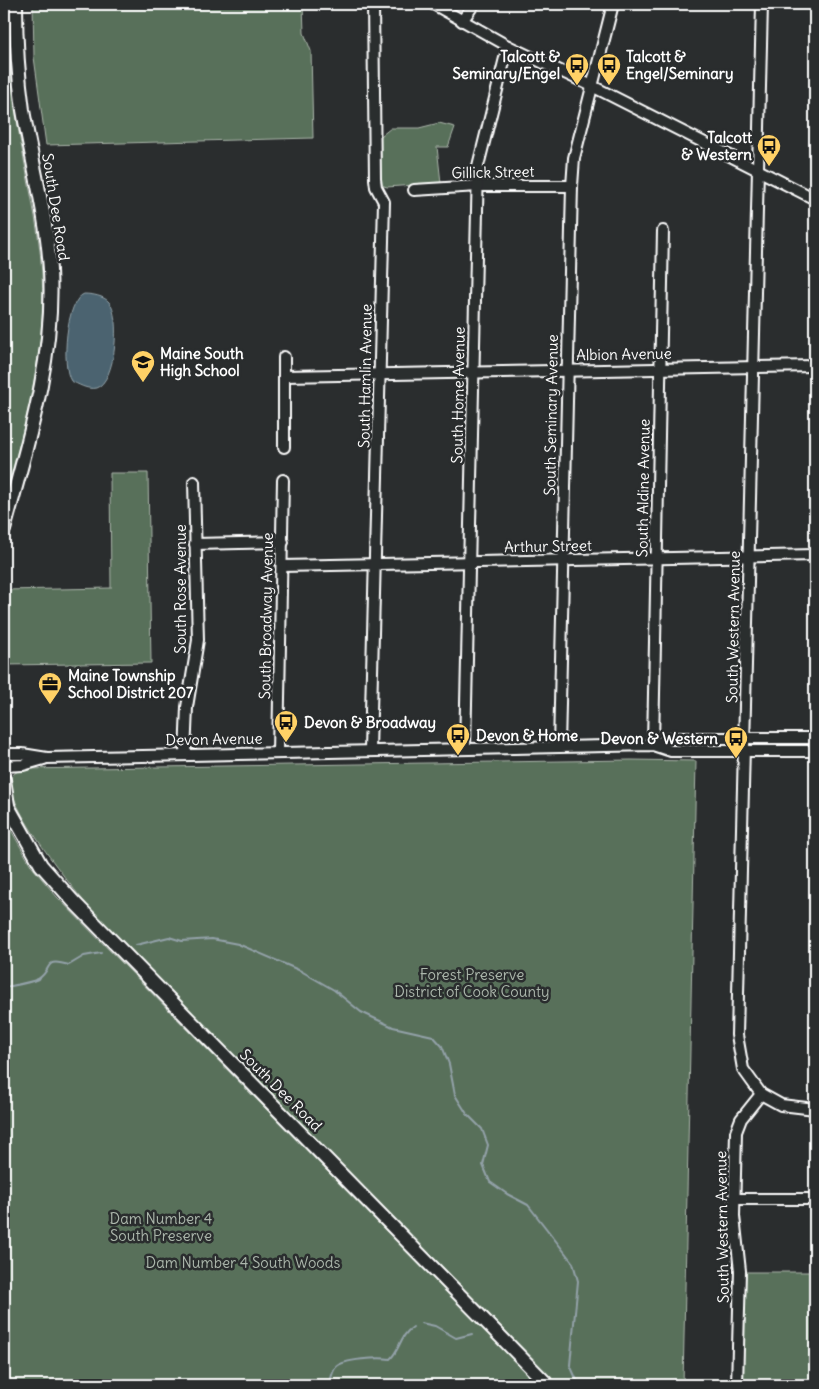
<svg xmlns="http://www.w3.org/2000/svg" width="819" height="1389" viewBox="0 0 819 1389" font-family="Delius,sans-serif">
  <rect width="100%" height="100%" fill="#2a2d2e"/>
  <filter id="ink" filterUnits="userSpaceOnUse"><feTurbulence type="fractalNoise" baseFrequency=".02" numOctaves="2"/><feDisplacementMap in="SourceGraphic" scale="10" xChannelSelector="R" yChannelSelector="G"/><feConvolveMatrix kernelMatrix="1 2 1 2 8 2 1 2 1" color-interpolation-filters="sRGB"/></filter>
  <g filter="url(#ink)">
    <!-- green -->
    <g fill="#596f5a" stroke="#acb7ac">
      <path d="M4,4h5c-1,39 1,78 8,117 8,51 22,101 25,153 5,78 -18,153 -38,227z"/>
      <polygon points="33,4 303,4 304,33 311,51 313,138 46,145 34,57"/>
      <polygon points="439,123 455,127 448,147 437,147 441,183 387,187 378,184 377,139 391,128 419,128"/>
      <polygon points="110,473 148,473 151,663 4,665 4,590 111,588"/>
      <path d="M631,760l65,1 -13,624h-124l-467,-474c-17,-20 -89,-108 -81,-133 2,-5 7,-7 12,-9z"/>
      <polygon points="4,818 32,867 57,897 538,1385 4,1385"/>
      <polygon points="745,1272 815,1272 815,1385 743,1385"/>
    </g>
    <!-- water -->
    <path fill="#4b6470" stroke="#93a2a9" d="M84,294c8,0 20,2 25,8 12,14 7,80 -13,86 -9,2 -18,-4 -25,-7 -10,-15 -5,-81 13,-87z"/>
    <g fill="none" stroke-linecap="round" stroke-linejoin="round">
      <!-- stream -->
      <g stroke="#93a2a9" stroke-width="2">
        <polyline points="136,945 169,937 182,941 212,939 238,944 301,971 334,990 361,1012 393,1027 433,1036 442,1046 449,1064 455,1095 467,1114 482,1129 488,1145 483,1165 490,1182 507,1194 528,1205 573,1263 578,1281 570,1365 579,1385"/>
        <path d="M4,990l2,-3c10,-2 23,-4 32,-8 16,-10 4,-22 31,-14l15,-9 17,-3"/>
        <polyline points="421,1323 435,1326 456,1338 472,1334"/>
        <path d="M329,1385c2,-5 3,-14 7,-18 7,-8 44,-10 54,-8 10,-9 10,-24 23,-32"/>
      </g>
      <!-- minor casing -->
      <g stroke="#fff" stroke-width="14">
        <g id="minor">
          <polyline points="433,4 508,46 592,86 815,199"/>
          <polyline points="462,21 474,4"/>
          <polyline points="414,190 478,186 572,186"/>
          <polyline points="284,357 284,447"/>
          <polyline points="284,376 815,366"/>
          <polyline points="195,544 283,542"/>
          <polyline points="282,566 815,555"/>
          <polyline points="653,745 663,231"/>
          <polyline points="653,745 672,738 815,738"/>
          <polyline points="559,747 572,186 574,158 613,4"/>
          <polyline points="465,749 478,166 508,46"/>
          <polyline points="370,751 384,202 376,187 375,179 373,4"/>
          <polyline points="278,753 283,480"/>
          <polyline points="4,754 22,754 47,758 653,745 671,751 815,751"/>
          <polyline points="185,755 187,707 198,640 194,482"/>
          <polyline points="4,766 23,765 44,759"/>
          <polyline points="761,1094 781,1105 815,1109"/>
          <polyline points="734,1199 815,1199"/>
          <polyline points="737,1385 740,1271 734,1216 736,1132 741,1119 761,1094 743,1069 737,1035 762,4"/>
        </g>
      </g>
      <!-- major casing -->
      <g stroke="#fff" stroke-width="16">
        <g id="major">
          <path d="M4,530c23,-85 51,-170 46,-260 -3,-54 -18,-107 -27,-160 -5,-35 -7,-71 -7,-106"/>
          <polyline points="4,780 8,805"/>
          <polyline points="4,799 41,865 73,901 548,1385"/>
        </g>
      </g>
      <!-- minor -->
      <use href="#minor" stroke="#2a2d2e" stroke-width="10"/>
      <!-- major -->
      <use href="#major" stroke="#2a2d2e" stroke-width="12"/>
    </g>
  </g>
  <!-- icons -->
  <defs>
    <g id="bus-pin" transform="scale(1.25)"><path d="M0 17L-7.5 6A9.5 9.5 0 1 1 7.5 6Z" fill="#ffd166" stroke="#2a2d2e"/><path d="M-5-6H5V4H4V6H2V4H-2V6H-4V4H-5ZM-3.5-4V0h7V-4ZM-3.5 1.2v1.5H-2V1.2ZM2 1.2v1.5H3.5V1.2Z" fill="#111"/></g>
    <g id="school-pin" transform="scale(1.25)"><path d="M0 17L-7.5 6A9.5 9.5 0 1 1 7.5 6Z" fill="#ffd166" stroke="#2a2d2e"/><path d="M0-5L7-2L0 1L-7-2ZM-4 1L0 2.5L4 1V4Q0 6-4 4Z" fill="#111"/></g>
    <g id="office-pin" transform="scale(1.25)"><path d="M0 17L-7.5 6A9.5 9.5 0 1 1 7.5 6Z" fill="#ffd166" stroke="#2a2d2e"/><path d="M-6-3h4V-5.5h4V-3h4V5H-6ZM-1-4.5V-3h2v-1.5ZM-6 0V1H6V0Z" fill="#111"/></g>
  </defs>
  <g fill-rule="evenodd">
    <use href="#bus-pin" x="577" y="65"/>
    <use href="#bus-pin" x="609" y="65"/>
    <use href="#bus-pin" x="769" y="146"/>
    <use href="#school-pin" x="143" y="362"/>
    <use href="#office-pin" x="50" y="684"/>
    <use href="#bus-pin" x="286" y="722"/>
    <use href="#bus-pin" x="458" y="735"/>
    <use href="#bus-pin" x="736" y="738"/>
  </g>
  <g text-anchor="middle" dominant-baseline="central" stroke-width="5" stroke-linejoin="round" paint-order="stroke">
    <!-- poi labels -->
    <g font-size="15" font-weight="bold" fill="#fff" stroke="#2a2d2e" text-anchor="start">
      <text x="560" y="56" text-anchor="end">Talcott &amp;<tspan x="560" dy="17">Seminary/Engel</tspan></text>
      <text x="626" y="56">Talcott &amp;<tspan x="626" dy="17">Engel/Seminary</tspan></text>
      <text x="752" y="137" text-anchor="end">Talcott<tspan x="752" dy="17">&amp; Western</tspan></text>
      <text x="160" y="353">Maine South<tspan x="160" dy="17">High School</tspan></text>
      <text x="68" y="675">Maine Township<tspan x="68" dy="17">School District 207</tspan></text>
      <text x="304" y="722">Devon &amp; Broadway</text>
      <text x="476" y="735">Devon &amp; Home</text>
      <text x="718" y="738" text-anchor="end">Devon &amp; Western</text>
    </g>
    <!-- street labels -->
    <g font-size="15" fill="#fff" stroke="#2a2d2e">
      <text transform="translate(493 172) rotate(-1)">Gillick Street</text>
      <text transform="translate(56 207) rotate(81)">South Dee Road</text>
      <text transform="translate(624 354) rotate(-1)">Albion Avenue</text>
      <text transform="translate(365 376) rotate(-89)">South Hamlin Avenue</text>
      <text transform="translate(458 395) rotate(-89)">South Home Avenue</text>
      <text transform="translate(551 415) rotate(-89)">South Seminary Avenue</text>
      <text transform="translate(643 488) rotate(-89)">South Aldine Avenue</text>
      <text transform="translate(548 546) rotate(-1)">Arthur Street</text>
      <text transform="translate(180 589) rotate(-90)">South Rose Avenue</text>
      <text transform="translate(266 616) rotate(-89)">South Broadway Avenue</text>
      <text transform="translate(733 627) rotate(-89)">South Western Avenue</text>
      <text transform="translate(214 739) rotate(-1)">Devon Avenue</text>
      <text transform="translate(281 1090) rotate(45)">South Dee Road</text>
      <text transform="translate(722 1227) rotate(-91)">South Western Avenue</text>
    </g>
    <!-- park labels -->
    <g font-size="15" fill="#acb7ac" stroke="#2a2d2e">
      <text x="472" y="974">Forest Preserve<tspan x="472" dy="17">District of Cook County</tspan></text>
      <text x="161" y="1218">Dam Number 4<tspan x="161" dy="17">South Preserve</tspan></text>
      <text x="243" y="1262">Dam Number 4 South Woods</text>
    </g>
  </g>
  <!-- margin -->
  <rect width="819" height="1389" fill="none" stroke="#2a2d2e" stroke-width="20"/>
  <rect x="10" y="10" width="799" height="1369" fill="none" stroke="#fff" stroke-width="2" filter="url(#ink)"/>
</svg>
